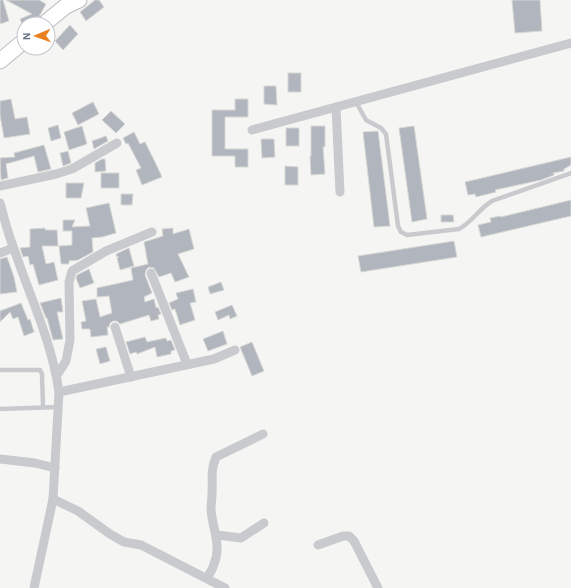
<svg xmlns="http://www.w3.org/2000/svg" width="571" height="588" viewBox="0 0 571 588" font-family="'Alegreya Sans',sans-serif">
  <rect width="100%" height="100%" fill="#f5f6f3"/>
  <!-- building -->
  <g fill="#b1b5bd" stroke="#d7d8d5">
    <polygon points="0,0 3,0 9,21 0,24"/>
    <polygon points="6,0 39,0 46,4 35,24 22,24 20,19 32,14"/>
    <polygon points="95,0 99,0 104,7 86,21 80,12"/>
    <polygon points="512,0 540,0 542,31 515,33"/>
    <polygon points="70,25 78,34 63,50 55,41"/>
    <rect x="288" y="73" width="13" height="19"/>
    <polygon points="264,86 276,86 277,105 264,104"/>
    <polygon points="11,99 15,119 27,117 30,134 4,138 0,115 0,101"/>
    <polygon points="235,99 248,99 248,117 225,117 225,149 248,149 248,167 235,167 235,156 212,156 212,110 235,110"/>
    <polygon points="93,102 99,114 78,125 72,113"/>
    <polygon points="111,111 125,124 116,133 102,120"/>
    <polygon points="58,125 61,138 51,141 48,128"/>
    <polygon points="82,126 87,144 69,150 64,132"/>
    <polygon points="311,126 325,126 325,147 323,147 325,174 311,175 310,156 311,156"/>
    <polygon points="414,126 427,219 412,222 399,128"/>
    <rect x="286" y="128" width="13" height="18"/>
    <polygon points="378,131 390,226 374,227 363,132"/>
    <polygon points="134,132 140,144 145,142 155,162 162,177 142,185 136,170 141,168 128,143 126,144 123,138"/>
    <polygon points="106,136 108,141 94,149 92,141"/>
    <polygon points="261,139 274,139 275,157 262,158"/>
    <polygon points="44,145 51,169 38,172 34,156 6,164 8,178 1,180 0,158 15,157 14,153"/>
    <polygon points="68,151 71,163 63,166 60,153"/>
    <polygon points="571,157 571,165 564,169 564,171 553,173 554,175 541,180 495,190 496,192 476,197 475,194 468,195 465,182"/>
    <polygon points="102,159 105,159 106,171 95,172 95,163"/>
    <polygon points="285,166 298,167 298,185 285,185"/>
    <rect x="101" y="173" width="18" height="15"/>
    <polygon points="66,183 84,183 81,198 66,198"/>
    <polygon points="121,194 133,194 132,205 121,205"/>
    <polygon points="571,200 571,216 481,237 478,225 491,222 490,218 501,216 501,217"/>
    <polygon points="109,203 116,233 102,237 92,238 93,252 78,260 69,261 69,264 61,264 59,246 72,245 72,231 63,231 63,220 75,220 72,227 90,226 86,208"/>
    <polygon points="441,215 453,215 454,222 441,222"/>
    <polygon points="45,228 45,230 57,230 58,246 42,246 46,264 54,262 58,280 39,285 33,264 30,265 28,256 23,257 20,248 30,247 30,229"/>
    <polygon points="173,228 173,234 189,229 194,249 178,254 189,277 175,282 171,273 159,277 154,268 149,267 146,270 145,275 152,293 144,297 145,302 154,299 156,308 158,307 161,314 158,315 159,319 151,321 149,315 120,324 117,321 113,321 110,323 109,327 107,327 108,335 91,337 90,329 82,329 81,322 86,321 82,301 96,299 100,317 112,313 109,296 97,297 97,288 133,280 131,268 148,264 144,242 163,236 162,229"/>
    <polygon points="454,241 457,257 361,272 358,256"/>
    <polygon points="129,248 134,266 120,270 117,258 119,257 117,257 116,254"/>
    <polygon points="7,257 14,277 17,292 0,294 0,259"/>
    <polygon points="89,269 94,283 80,288 76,278 77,275"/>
    <polygon points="221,282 224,290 210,294 208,287"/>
    <polygon points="193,289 196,302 190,303 195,320 180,325 175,309 172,310 169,303 178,299 176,293"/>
    <polygon points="61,298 63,312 57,312 63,339 53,340 47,318 46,318 40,303"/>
    <polygon points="21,303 28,320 30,319 34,332 24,336 18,317 13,319 10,312 0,322 0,311"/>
    <polygon points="232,305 237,316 230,319 229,315 218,320 215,312"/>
    <polygon points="223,331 227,344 208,351 203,339"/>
    <polygon points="145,337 147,342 166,338 167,341 171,340 175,350 171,351 171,354 157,357 155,347 137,354 136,352 130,354 126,342"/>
    <polygon points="252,342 264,371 252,376 240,347"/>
    <polygon points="106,347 110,361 100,364 96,349"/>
  </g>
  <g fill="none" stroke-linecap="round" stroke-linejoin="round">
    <!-- primary casing -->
    <g stroke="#babcc1" stroke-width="17">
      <g id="primary">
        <polyline points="44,24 66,6 79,0"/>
        <polyline points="0,61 24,41"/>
      </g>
    </g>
    <!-- service -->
    <g stroke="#c8cace" stroke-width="4.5">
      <path d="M356,102l10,18 15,8 5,6 12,92 3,6 6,3 52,-6c13,-7 20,-20 33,-28l79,-28"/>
      <polyline points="0,370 40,370 42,374 43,407"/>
      <polyline points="0,409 58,407"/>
    </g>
    <!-- minor -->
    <g stroke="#c8cace" stroke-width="9">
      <polyline points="336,107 340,192"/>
      <polyline points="252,130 571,43"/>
      <polyline points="0,186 56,174 72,169 117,143"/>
      <path d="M0,203c4,15 8,31 14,46 16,48 38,93 45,143l-6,107 -19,89"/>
      <polyline points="0,253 13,248"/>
      <polyline points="151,273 187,364"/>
      <polyline points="115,327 131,377"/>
      <polyline points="57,375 66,361 70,340 69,282 72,271 106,251 152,232"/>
      <polyline points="59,392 214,359 235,350"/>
      <polyline points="0,459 35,463 55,468"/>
      <polyline points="53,499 78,511 110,534 124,542 141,545 225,588"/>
      <polyline points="217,535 241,538 264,523"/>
      <polyline points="318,545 343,536 349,536 354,541 378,588"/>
      <path d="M207,578c2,-4 6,-9 7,-14 8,-19 -2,-36 -3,-55 0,-5 1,-10 1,-15 1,-16 -2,-22 4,-37l47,-23"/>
    </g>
    <!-- primary -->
    <use href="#primary" stroke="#fff" stroke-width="15"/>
  </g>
  <!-- north arrow -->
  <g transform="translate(36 36) rotate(268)"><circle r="19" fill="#ffffff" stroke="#c1c5ce"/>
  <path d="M0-3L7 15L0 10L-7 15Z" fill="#e98020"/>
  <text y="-6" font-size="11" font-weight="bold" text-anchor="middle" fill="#646e85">N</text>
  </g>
</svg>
